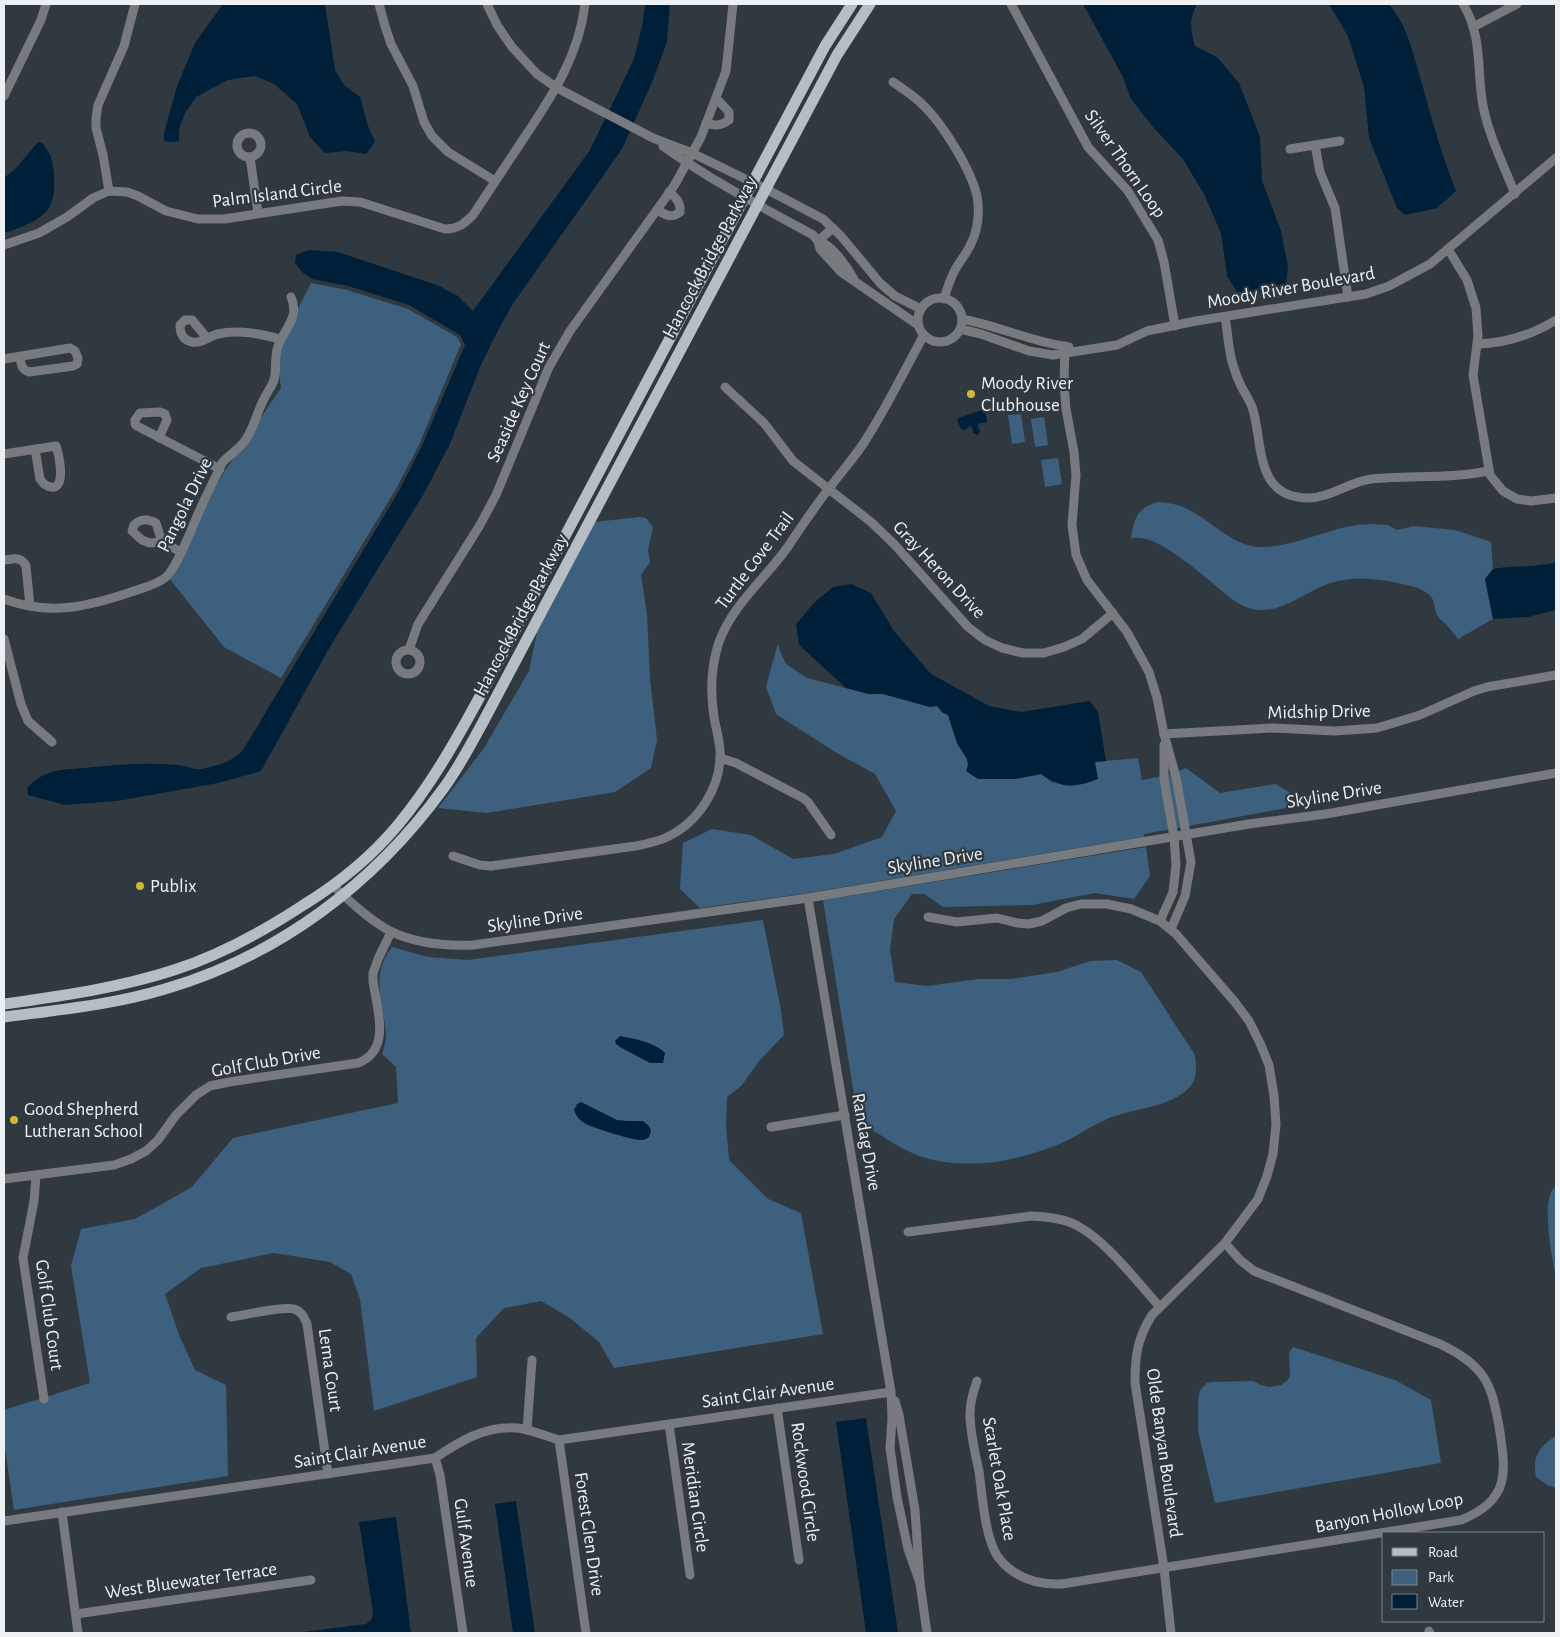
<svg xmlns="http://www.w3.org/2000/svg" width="1560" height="1637" viewBox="0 0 1560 1637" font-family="'Alegreya Sans',sans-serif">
  <rect width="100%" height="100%" fill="#303940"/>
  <!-- green -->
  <g fill="#3d607e">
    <polygon points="311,283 347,290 408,309 457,337 461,344 419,445 396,489 281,678 224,647 169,578 222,475 281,388 276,352"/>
    <polygon points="1021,414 1025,442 1012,444 1008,415"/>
    <polygon points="1044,417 1048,445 1035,447 1031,419"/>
    <polygon points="1058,458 1062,484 1045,487 1041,460"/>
    <path d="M1158,502c10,1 20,2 29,7 24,11 46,38 74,38 38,0 73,-23 111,-23 5,1 11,0 15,1 4,1 7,4 11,5l15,-4 42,4 36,12 2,27 -8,10 8,40 -35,20c-4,-5 -8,-10 -12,-15 -2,-2 -7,-5 -8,-8 -6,-9 0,-17 -14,-25 -6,-4 -15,-5 -22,-7 -27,-6 -53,-9 -79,2 -28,12 -56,38 -88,15 -20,-14 -80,-73 -104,-62 3,-21 6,-31 27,-37z"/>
    <polygon points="640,517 646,518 653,527 648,550 650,562 641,575 647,614 650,679 657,740 651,768 615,792 487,813 438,808 484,748 529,671 537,632 594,522"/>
    <polygon points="778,643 780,651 786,664 807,678 869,694 883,694 930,707 937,706 948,715 957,743 967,759 968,765 1014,779 1041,774 1053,783 1095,762 1138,758 1142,780 1169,775 1186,768 1220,793 1275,784 1293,794 1292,807 1144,834 1144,837 808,893 700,908 680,889 683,843 712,829 751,835 793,859 834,854 882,837 896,811 875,774 835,752 776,714 766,687"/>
    <path d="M1146,847l4,29 -16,23 -39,-6 -63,12 -89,2 -19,-13h-12l-18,25 -4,31 5,32 32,4 51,-7h33l46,-7 33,-11 27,-1 24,12 54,83c1,11 3,23 -5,32 -19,20 -53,21 -78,30 -14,5 -27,14 -40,21 -34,17 -81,29 -118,25 -41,-3 -63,-21 -96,-43l-35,-220z"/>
    <path d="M763,920l18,90 3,25 -24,25 -19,26 -14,11 -1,26 3,37 39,39 33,14 22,121 -209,34 -15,-26 -29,-24 -29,-17 -37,7 -28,30 1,39 -103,34 -14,-112 -9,-25 -21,-12 -56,-9 -73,15 -36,26 14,41 16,35 31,15 2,91 -214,34 -10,-68v-32l86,-27 -19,-117 10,-37 54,-10 57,-32 41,-49 165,-35 -2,-36 -14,-13c2,-6 4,-13 4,-19 -2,-32 -17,-59 6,-88l36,10 40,3z"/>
    <path d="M1556,1186v93c-3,-19 -17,-82 0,-93z"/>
    <polygon points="1293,1347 1395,1380 1431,1400 1441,1463 1215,1503 1198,1431 1198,1400 1200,1390 1207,1383 1212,1382 1253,1381 1261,1385 1269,1387 1281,1385 1287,1381 1290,1376 1289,1353"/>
    <path d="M1556,1436v52l-9,-3 -11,-8c-4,-21 3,-30 20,-41z"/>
  </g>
  <!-- water -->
  <g fill="#001f38">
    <polygon points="223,4 325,4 335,70 344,85 360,97 369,129 375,142 366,154 346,151 325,153 310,137 297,104 274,84 255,76 228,80 196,97 185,113 179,129 179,141 170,142 164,141 164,133 177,86 195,43"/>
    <path d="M645,4h25l-3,38 -14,38 -31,69 -110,156 -17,31 -14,29 -32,81 -26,49 -95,155 -67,121 -43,12 -101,18 -52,4 -37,-10 -1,-6c5,-9 16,-14 25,-17 10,-3 21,-3 31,-4 32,-3 64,-6 96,-3 8,1 15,5 23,4 16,-4 29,-6 41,-19l156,-259 23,-45 43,-101 -5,-10 -51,-30 -61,-19 -36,-7 -10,-7 -7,-9 1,-8 13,-5 29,2 99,33 21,11 15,15 117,-161 44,-91 9,-37z"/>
    <path d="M1083,4h114c-8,16 -7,24 -2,42l22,11 22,26 21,54 2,44 19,50 7,36 -2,17 -25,8h-24l-10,-16 -6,-43 -17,-39 -21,-35 -30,-32 -22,-28 -8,-22z"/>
    <path d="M1329,4h60c20,25 24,50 33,80 10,36 20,72 34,107l-19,17 -32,7 -8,-7 -28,-70 -5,-51 -16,-51z"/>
    <path d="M38,142l5,2c3,4 6,8 8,13 4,16 7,44 -6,56 -11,10 -27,16 -41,20v-55l12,-10z"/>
    <polygon points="982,410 985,412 987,420 986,423 979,423 978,427 980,431 978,435 973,433 972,427 970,426 965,430 961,429 957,420 958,418"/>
    <path d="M1556,562v48l-28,7 -35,2 -8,-40 8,-10c21,-4 43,-1 63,-7z"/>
    <path d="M851,584l20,9 23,38 37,43 58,32 32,6 69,-11 8,11 8,49 -11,1 3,17c-24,9 -36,10 -57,-5l-27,5h-36l-12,-8 2,-6 -1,-6 -10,-16 -9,-28 -5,-2 -6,-7 -7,1 -47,-13h-14l-23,-6 -47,-43 -3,-21 18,-21 19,-16z"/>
    <path d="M620,1036c12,2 36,7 45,17l-2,10h-13l-30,-16 -4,-3 -1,-3z"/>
    <path d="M581,1102l36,18 10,1h16l6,5 2,5 -2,6c-1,1 -5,3 -7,3 -7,1 -54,-13 -59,-18 -5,-3 -7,-7 -9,-12l3,-6z"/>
    <polygon points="866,1418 898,1633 866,1633 836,1422"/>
    <polygon points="516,1501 535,1633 513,1633 495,1504"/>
    <polygon points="396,1517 411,1633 295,1633 366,1624 372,1619 373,1612 359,1522"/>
  </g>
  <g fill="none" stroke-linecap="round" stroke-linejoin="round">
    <!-- minor -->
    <g stroke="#777b7f" stroke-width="9">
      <polyline points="379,4 385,26 391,44 413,86 424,122 432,136 448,152 495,181"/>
      <polyline points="487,4 497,25 512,47 537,74 557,88 653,138 692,153 766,189 823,219 841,236 880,283 895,296 921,309"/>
      <polyline points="1011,4 1088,147 1128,191 1158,240 1164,262 1175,326"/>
      <path d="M1463,4c19,31 14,62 19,96 5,33 21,63 33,94"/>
      <polyline points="1473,27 1517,4"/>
      <path d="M893,82c10,7 21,14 30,23 20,19 48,65 54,91 2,12 2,23 -1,34 -4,17 -13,26 -21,40 -5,9 -8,19 -11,29"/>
      <polyline points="4,96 41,20 46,4"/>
      <path d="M706,123c9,3 15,3 23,-3v-8l-13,-14"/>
      <circle cx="249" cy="145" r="12"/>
      <polyline points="1315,145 1320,172 1335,208 1348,297"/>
      <path d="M663,146c47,34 99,61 150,89l5,6 2,8 21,23 77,53"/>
      <polyline points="1290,149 1340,141"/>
      <polyline points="250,157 258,213"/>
      <polyline points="109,191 103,155 96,128 96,118 98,105 124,46 135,4"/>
      <path d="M657,210c9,5 14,9 23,2 1,-10 -4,-14 -11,-20"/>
      <path d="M818,241c15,4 28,25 36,38"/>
      <polyline points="818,241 833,228"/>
      <path d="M4,245l35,-12 28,-16 26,-19 16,-7 18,1 11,4 28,15 32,8h26l118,-18 18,1 85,27c13,0 19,-5 28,-14 17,-26 34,-51 51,-77 28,-42 55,-82 61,-134"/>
      <polyline points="1448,249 1467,280 1476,308 1478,336 1473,375 1490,475 1503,491 1517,499 1531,501 1556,498"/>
      <circle cx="940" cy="320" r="22"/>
      <path d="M1225,317c3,15 3,33 8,48 2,7 5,15 8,21 4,8 10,16 12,24 10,34 2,86 53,88 22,1 43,-16 65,-19 39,-4 79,0 117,-8"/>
      <path d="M962,319c37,7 70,23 107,28"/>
      <polyline points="960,329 981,334 1029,351 1053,355 1117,345 1147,331 1196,321 1366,294 1389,286 1430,264 1556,158"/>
      <path d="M207,338l-15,-18h-7l-5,5c0,9 3,15 12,17 10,2 17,-6 26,-8 21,-5 42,0 62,5"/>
      <path d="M1477,344c29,-1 55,-9 79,-24"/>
      <polyline points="1065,346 1064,384 1066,409 1074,452 1076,475 1072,525 1076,555 1087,580 1127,632 1149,672 1157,698 1164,734 1176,777 1191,862 1185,896 1171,929"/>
      <path d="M4,359l66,-11 5,3 3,7 -1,6 -4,2 -44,6c-8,-3 -8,-8 -9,-16"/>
      <polyline points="725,387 764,423 793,461 871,522 895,545 968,627 985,640 1002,648 1023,653 1044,653 1064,647 1082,639 1113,613"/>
      <polyline points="159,438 167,420 165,414 160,412 140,413 135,420 135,424 137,426 220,469"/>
      <path d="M4,454l52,-8c4,11 12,53 -12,38l-4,-5 -5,-30"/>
      <path d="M162,542l-6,-19c-9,-4 -15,-5 -22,2l-2,6 10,9 8,3 12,-1 19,10"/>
      <path d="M4,560c10,-1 17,-4 22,6l4,40"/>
      <path d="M4,599c45,17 83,8 127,-7 11,-4 26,-7 35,-15 12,-11 26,-50 33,-65 7,-17 16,-33 23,-49 7,-8 16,-13 22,-21 10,-13 13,-31 21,-45 3,-6 7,-11 9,-17 3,-11 0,-23 4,-34 7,-19 22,-28 13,-49"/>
      <polyline points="4,639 21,704 28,721 52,742"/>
      <polyline points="409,650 418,624 480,525 496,495 549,367 570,331 674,186 701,137 726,71 733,4"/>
      <circle cx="408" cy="662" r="12"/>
      <polyline points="1164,734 1273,728 1335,731 1377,728 1420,715 1474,691 1487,687 1556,675"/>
      <polyline points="720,758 736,763 803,798 808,802 831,835"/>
      <path d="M453,856l27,9 11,1 145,-20c10,-2 20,-4 29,-8 34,-15 57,-52 55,-88 -1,-11 -4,-22 -6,-33 -4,-26 -3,-51 5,-75 14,-38 45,-62 68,-94 14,-21 28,-42 44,-62 11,-15 24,-29 34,-45 22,-34 39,-70 59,-106"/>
      <path d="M333,886c17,15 36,34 57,45 24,12 56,15 83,14l335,-47 441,-74 77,-10 230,-41"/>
      <polyline points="808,898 891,1392 892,1419 890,1448 897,1497 908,1549 920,1583"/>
      <path d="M928,917l29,5 40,-4 20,5 12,1 13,-3 24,-13 15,-4h26l24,5 29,12 16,13 58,67 15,20 11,22 9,22 5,31 2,28 -3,30 -6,22 -9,23 -33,44 -73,72c-15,24 -17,41 -17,68l29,185 7,65"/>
      <polyline points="1160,921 1173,892 1176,865 1174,837 1164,779 1164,745"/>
      <polyline points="771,1127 845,1115"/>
      <polyline points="36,1176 34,1201 23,1258 44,1399"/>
      <path d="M4,1179l110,-14 17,-6 15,-8 12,-11 18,-25 20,-20 14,-9 19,-4 129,-19c34,-13 19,-54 15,-82v-8l6,-16 12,-25"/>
      <path d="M908,1232l123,-16c15,1 31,2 45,9 31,16 60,56 84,82"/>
      <path d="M231,1317c14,-2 51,-11 63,-8 8,3 10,8 13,15l21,150"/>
      <path d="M977,1381c-4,11 -7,22 -7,33 0,19 5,39 9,57 3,23 6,68 19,86 16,21 39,28 64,27l399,-64c50,-20 45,-48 38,-94 -4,-20 -7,-41 -21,-56 -11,-12 -24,-19 -38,-26l-186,-73 -14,-11 -15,-17"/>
      <polyline points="895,1401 899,1415 915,1510 920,1583 927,1633"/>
      <polyline points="777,1408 799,1560"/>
      <polyline points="669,1424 690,1575"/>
      <polyline points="527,1430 532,1360"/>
      <polyline points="559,1440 586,1633"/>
      <polyline points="435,1458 440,1475 463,1633"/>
      <polyline points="62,1512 78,1633"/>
      <path d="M4,1521l431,-63c25,-17 51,-33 83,-30 14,2 27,8 41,12l332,-48"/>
      <polyline points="76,1614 311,1580"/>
      <polyline points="1429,1631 1430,1633"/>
    </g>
    <!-- major -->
    <g stroke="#b5bec5" stroke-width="11">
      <path d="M4,1004c57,-8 115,-16 170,-34 47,-15 90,-39 131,-66 34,-21 66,-47 92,-78 32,-38 57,-82 81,-126l347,-654 27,-42"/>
      <path d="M4,1017c54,-7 108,-12 161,-28 113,-33 209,-105 278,-200 15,-20 27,-43 39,-65l355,-669 33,-51"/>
    </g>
  </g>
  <!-- markers -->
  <g fill="#d4b635" stroke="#303940" stroke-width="2">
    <circle cx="971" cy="394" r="5"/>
    <circle cx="140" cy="886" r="5"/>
    <circle cx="14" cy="1120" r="5"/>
  </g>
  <g text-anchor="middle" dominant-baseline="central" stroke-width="4.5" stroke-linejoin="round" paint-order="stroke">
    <!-- street labels -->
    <g font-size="19" fill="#ecf1f6" stroke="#303940">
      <text transform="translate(1125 164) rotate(55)">Silver Thorn Loop</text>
      <text transform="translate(277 194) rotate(-7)">Palm Island Circle</text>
      <text transform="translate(710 257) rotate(-62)">Hancock Bridge Parkway</text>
      <text transform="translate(1291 288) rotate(-10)">Moody River Boulevard</text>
      <text transform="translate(519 402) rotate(-66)">Seaside Key Court</text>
      <text transform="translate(185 505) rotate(-64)">Pangola Drive</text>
      <text transform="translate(755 561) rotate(-53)">Turtle Cove Trail</text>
      <text transform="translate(939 570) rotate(47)">Gray Heron Drive</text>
      <text transform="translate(521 615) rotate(-62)">Hancock Bridge Parkway</text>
      <text transform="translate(1319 712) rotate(-1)">Midship Drive</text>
      <text transform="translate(1334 795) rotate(-9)">Skyline Drive</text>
      <text transform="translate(935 861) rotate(-9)">Skyline Drive</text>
      <text transform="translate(535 920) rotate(-8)">Skyline Drive</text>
      <text transform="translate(266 1062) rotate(-10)">Golf Club Drive</text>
      <text transform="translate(866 1142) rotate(80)">Randag Drive</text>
      <text transform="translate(49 1315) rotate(82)">Golf Club Court</text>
      <text transform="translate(330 1370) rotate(82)">Lema Court</text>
      <text transform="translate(768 1393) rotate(-8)">Saint Clair Avenue</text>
      <text transform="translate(360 1452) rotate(-9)">Saint Clair Avenue</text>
      <text transform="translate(1164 1453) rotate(82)">Olde Banyan Boulevard</text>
      <text transform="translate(999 1479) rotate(80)">Scarlet Oak Place</text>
      <text transform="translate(805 1482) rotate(82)">Rockwood Circle</text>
      <text transform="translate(695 1497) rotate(82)">Meridian Circle</text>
      <text transform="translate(1389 1513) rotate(-11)">Banyon Hollow Loop</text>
      <text transform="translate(589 1534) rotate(82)">Forest Glen Drive</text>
      <text transform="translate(466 1543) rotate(82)">Gulf Avenue</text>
      <text transform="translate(191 1581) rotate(-8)">West Bluewater Terrace</text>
    </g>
    <!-- poi labels -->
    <g font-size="19" fill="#ecf1f6" stroke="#303940" text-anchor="start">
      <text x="981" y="383">Moody River<tspan x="981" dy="22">Clubhouse</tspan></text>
      <text x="150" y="886">Publix</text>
      <text x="24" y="1109">Good Shepherd<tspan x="24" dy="22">Lutheran School</tspan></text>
    </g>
  </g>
  <!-- border -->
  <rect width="1560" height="1637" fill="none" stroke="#ecf1f6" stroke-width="10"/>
  <!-- legend -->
  <rect x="1382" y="1532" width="162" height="90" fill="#303940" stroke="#7b8389"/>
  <rect x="1392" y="1548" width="25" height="8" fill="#b5bec5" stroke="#7b8389"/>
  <text x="1428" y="1557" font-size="15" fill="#ecf1f6">Road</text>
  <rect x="1392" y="1570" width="25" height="15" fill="#3d607e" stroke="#7b8389"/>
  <text x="1428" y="1582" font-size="15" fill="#ecf1f6">Park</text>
  <rect x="1392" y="1594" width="25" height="15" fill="#001f38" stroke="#7b8389"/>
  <text x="1428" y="1607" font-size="15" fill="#ecf1f6">Water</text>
</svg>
